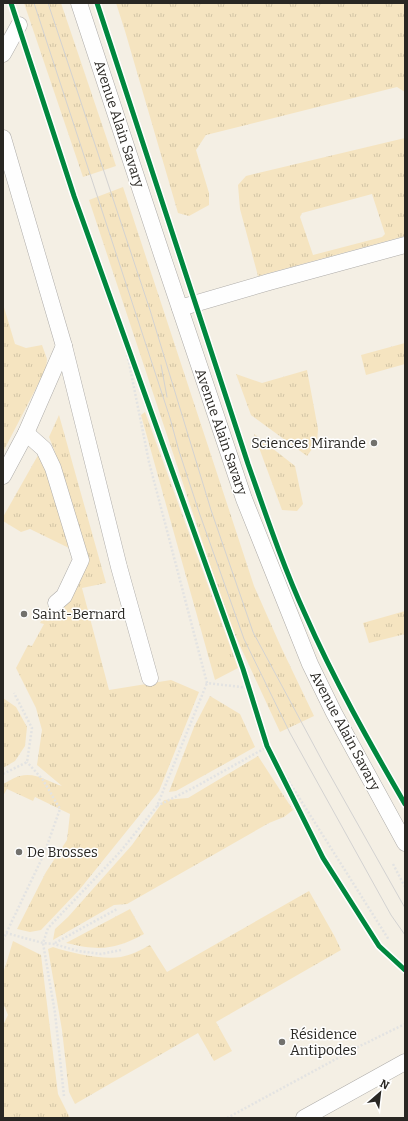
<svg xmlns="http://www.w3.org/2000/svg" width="408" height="1121" viewBox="0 0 408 1121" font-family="Bitter,serif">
  <defs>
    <pattern id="grass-tufts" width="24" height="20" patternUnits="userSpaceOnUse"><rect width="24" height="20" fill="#f5e4c0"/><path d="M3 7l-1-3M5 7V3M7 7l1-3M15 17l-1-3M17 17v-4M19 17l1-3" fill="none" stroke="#d2c4a5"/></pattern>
  </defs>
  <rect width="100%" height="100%" fill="#fbfaf6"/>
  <!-- built -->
  <rect fill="#f4efe4" x="3" y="3" width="402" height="1115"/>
  <!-- grass -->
  <g fill="url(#grass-tufts)" fill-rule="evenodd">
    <polygon points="24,3 61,3 116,166 83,177"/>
    <polygon points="116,3 405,3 405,92 397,87 206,135 196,150 209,193 209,205 189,216 178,213 125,31"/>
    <path d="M405,138v98l-147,40 -18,-67 -2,-24 8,-9zM372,194l13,40 -3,3 -69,18 -13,-38 2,-4z"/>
    <polygon points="123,187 254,586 281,647 314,716 280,732 229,622 89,200"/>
    <polygon points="3,304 15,344 26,348 42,345 47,359 46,369 3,452"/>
    <polygon points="405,343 405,364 366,375 361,355"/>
    <polygon points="307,370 318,429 317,442 307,456 251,415 236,374 262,383"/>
    <polygon points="145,412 238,668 215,680 141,415"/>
    <path d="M59,415l47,168 -24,5 27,102 62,-10 28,12 -40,99 -79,98 -39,41 -11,2 -13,-3 29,-57 21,-32 3,-26 -35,-17 -2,4 -26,-12 -4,7v-12c5,-2 11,-7 17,-8 16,-4 28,6 42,10l-25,-21 5,-35 -6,-22 -20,-40 12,-23 4,1 12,-22 -4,-1 10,-19 35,-46 -30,-106 -6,-15z"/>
    <polygon points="254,434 295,466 303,504 297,511 282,510"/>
    <polygon points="41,450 71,549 30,529 21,532 3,521 3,517"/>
    <polygon points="405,611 405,634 369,643 363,623"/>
    <polygon points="210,696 240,714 255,747 176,791 169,792 194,727"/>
    <polygon points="3,698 16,707 27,727 25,746 15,761 3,768"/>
    <polygon points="258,756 293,810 284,817 269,823 127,904 114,905 53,940 55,929 68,917 132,845 164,800 188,798"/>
    <path d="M309,891l26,46 6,13 -125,72 16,29 -18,10 -16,-28 -123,71 -6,-12 -7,-62 -14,-81 5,-2c17,6 50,13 68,10 10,-2 20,-7 29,-12l17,27z"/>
    <path d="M130,909l14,25c-30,16 -44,17 -78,9z"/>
    <polygon points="13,941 41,955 58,1094 70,1118 3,1118 3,1025 8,1015 3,1003 3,974"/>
  </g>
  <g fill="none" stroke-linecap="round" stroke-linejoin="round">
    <!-- service casing -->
    <g stroke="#aeaca9" stroke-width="17">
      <g id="service">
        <polyline points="79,3 162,255 244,499 310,664 334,713 405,843"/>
        <polyline points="3,54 19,25"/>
        <polyline points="3,138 64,346 119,567 150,678"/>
        <polyline points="180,308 269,282 405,245"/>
        <polyline points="26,433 44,449 53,468 81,560 64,596 56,603"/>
        <polyline points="3,476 26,433 64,346"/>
        <polyline points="304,1118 405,1062"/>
      </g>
    </g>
    <!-- path -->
    <g stroke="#e3e3e2" stroke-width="2.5" stroke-dasharray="2 2" stroke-linecap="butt">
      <polyline points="29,57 74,196 243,669 267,746 323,858 379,946"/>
      <polyline points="125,343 149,462 207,683 249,688"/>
      <polyline points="276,761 389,940"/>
      <polyline points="3,774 27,762 32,728 14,693"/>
      <polyline points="157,806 195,787 267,747"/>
      <polyline points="393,864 405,887"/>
      <polyline points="6,933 43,943 54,944 78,951 101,954 121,950"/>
      <polyline points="3,940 44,854 60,809 43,780 27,762"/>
      <polyline points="55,943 117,909"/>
      <polyline points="64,1096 55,1013 43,943 48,928 120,852 157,806 207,683"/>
      <polyline points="227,1118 362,1045 405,1024"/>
    </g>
    <!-- service -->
    <use href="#service" stroke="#fefefe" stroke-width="16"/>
    <!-- tram -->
    <g stroke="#d3d2d1" stroke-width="1">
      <polyline points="34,3 170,418 179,451 199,512 244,639 290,733 391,915 405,935"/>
      <polyline points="48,3 150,310 211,510 253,632 325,766 405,908"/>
      <polyline points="161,365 167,397"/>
    </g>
    <!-- cycleway casing -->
    <g stroke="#fff" stroke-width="8">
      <g id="cycleway">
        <polyline points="11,3 74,196 243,669 267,746 323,858 379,946 405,970"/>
        <path d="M97,3l151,461c18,51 35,102 57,150 29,66 64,128 100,190"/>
      </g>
    </g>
    <!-- cycleway -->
    <use href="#cycleway" stroke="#00873e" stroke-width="5"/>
  </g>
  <!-- markers -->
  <g fill="#72716d" stroke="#fff" stroke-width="1.5">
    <circle cx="374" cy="443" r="4"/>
    <circle cx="24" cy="614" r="4"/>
    <circle cx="19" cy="852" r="4"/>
    <circle cx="282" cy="1042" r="4"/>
  </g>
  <g text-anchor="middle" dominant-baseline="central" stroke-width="3" stroke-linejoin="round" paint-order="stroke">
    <!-- street labels -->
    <g font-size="14" fill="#292723" stroke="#fff">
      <text transform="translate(119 124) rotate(72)">Avenue Alain Savary</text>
      <text transform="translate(221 432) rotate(71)">Avenue Alain Savary</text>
      <text transform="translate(345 731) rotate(62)">Avenue Alain Savary</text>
    </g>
    <!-- poi labels -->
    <g font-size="14" fill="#292723" stroke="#fff" text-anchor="start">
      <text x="366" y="443" text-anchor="end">Sciences Mirande</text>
      <text x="32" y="614">Saint-Bernard</text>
      <text x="27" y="852">De Brosses</text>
      <text x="290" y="1034">Résidence<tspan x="290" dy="16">Antipodes</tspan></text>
    </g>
  </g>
  <!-- border -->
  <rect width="408" height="1121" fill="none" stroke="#292723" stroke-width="8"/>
  <!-- north arrow -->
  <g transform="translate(380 1093) rotate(28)" stroke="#ffffff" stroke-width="3" paint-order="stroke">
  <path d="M0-3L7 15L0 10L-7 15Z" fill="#292723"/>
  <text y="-6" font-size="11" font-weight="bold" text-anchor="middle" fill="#292723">N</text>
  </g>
</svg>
